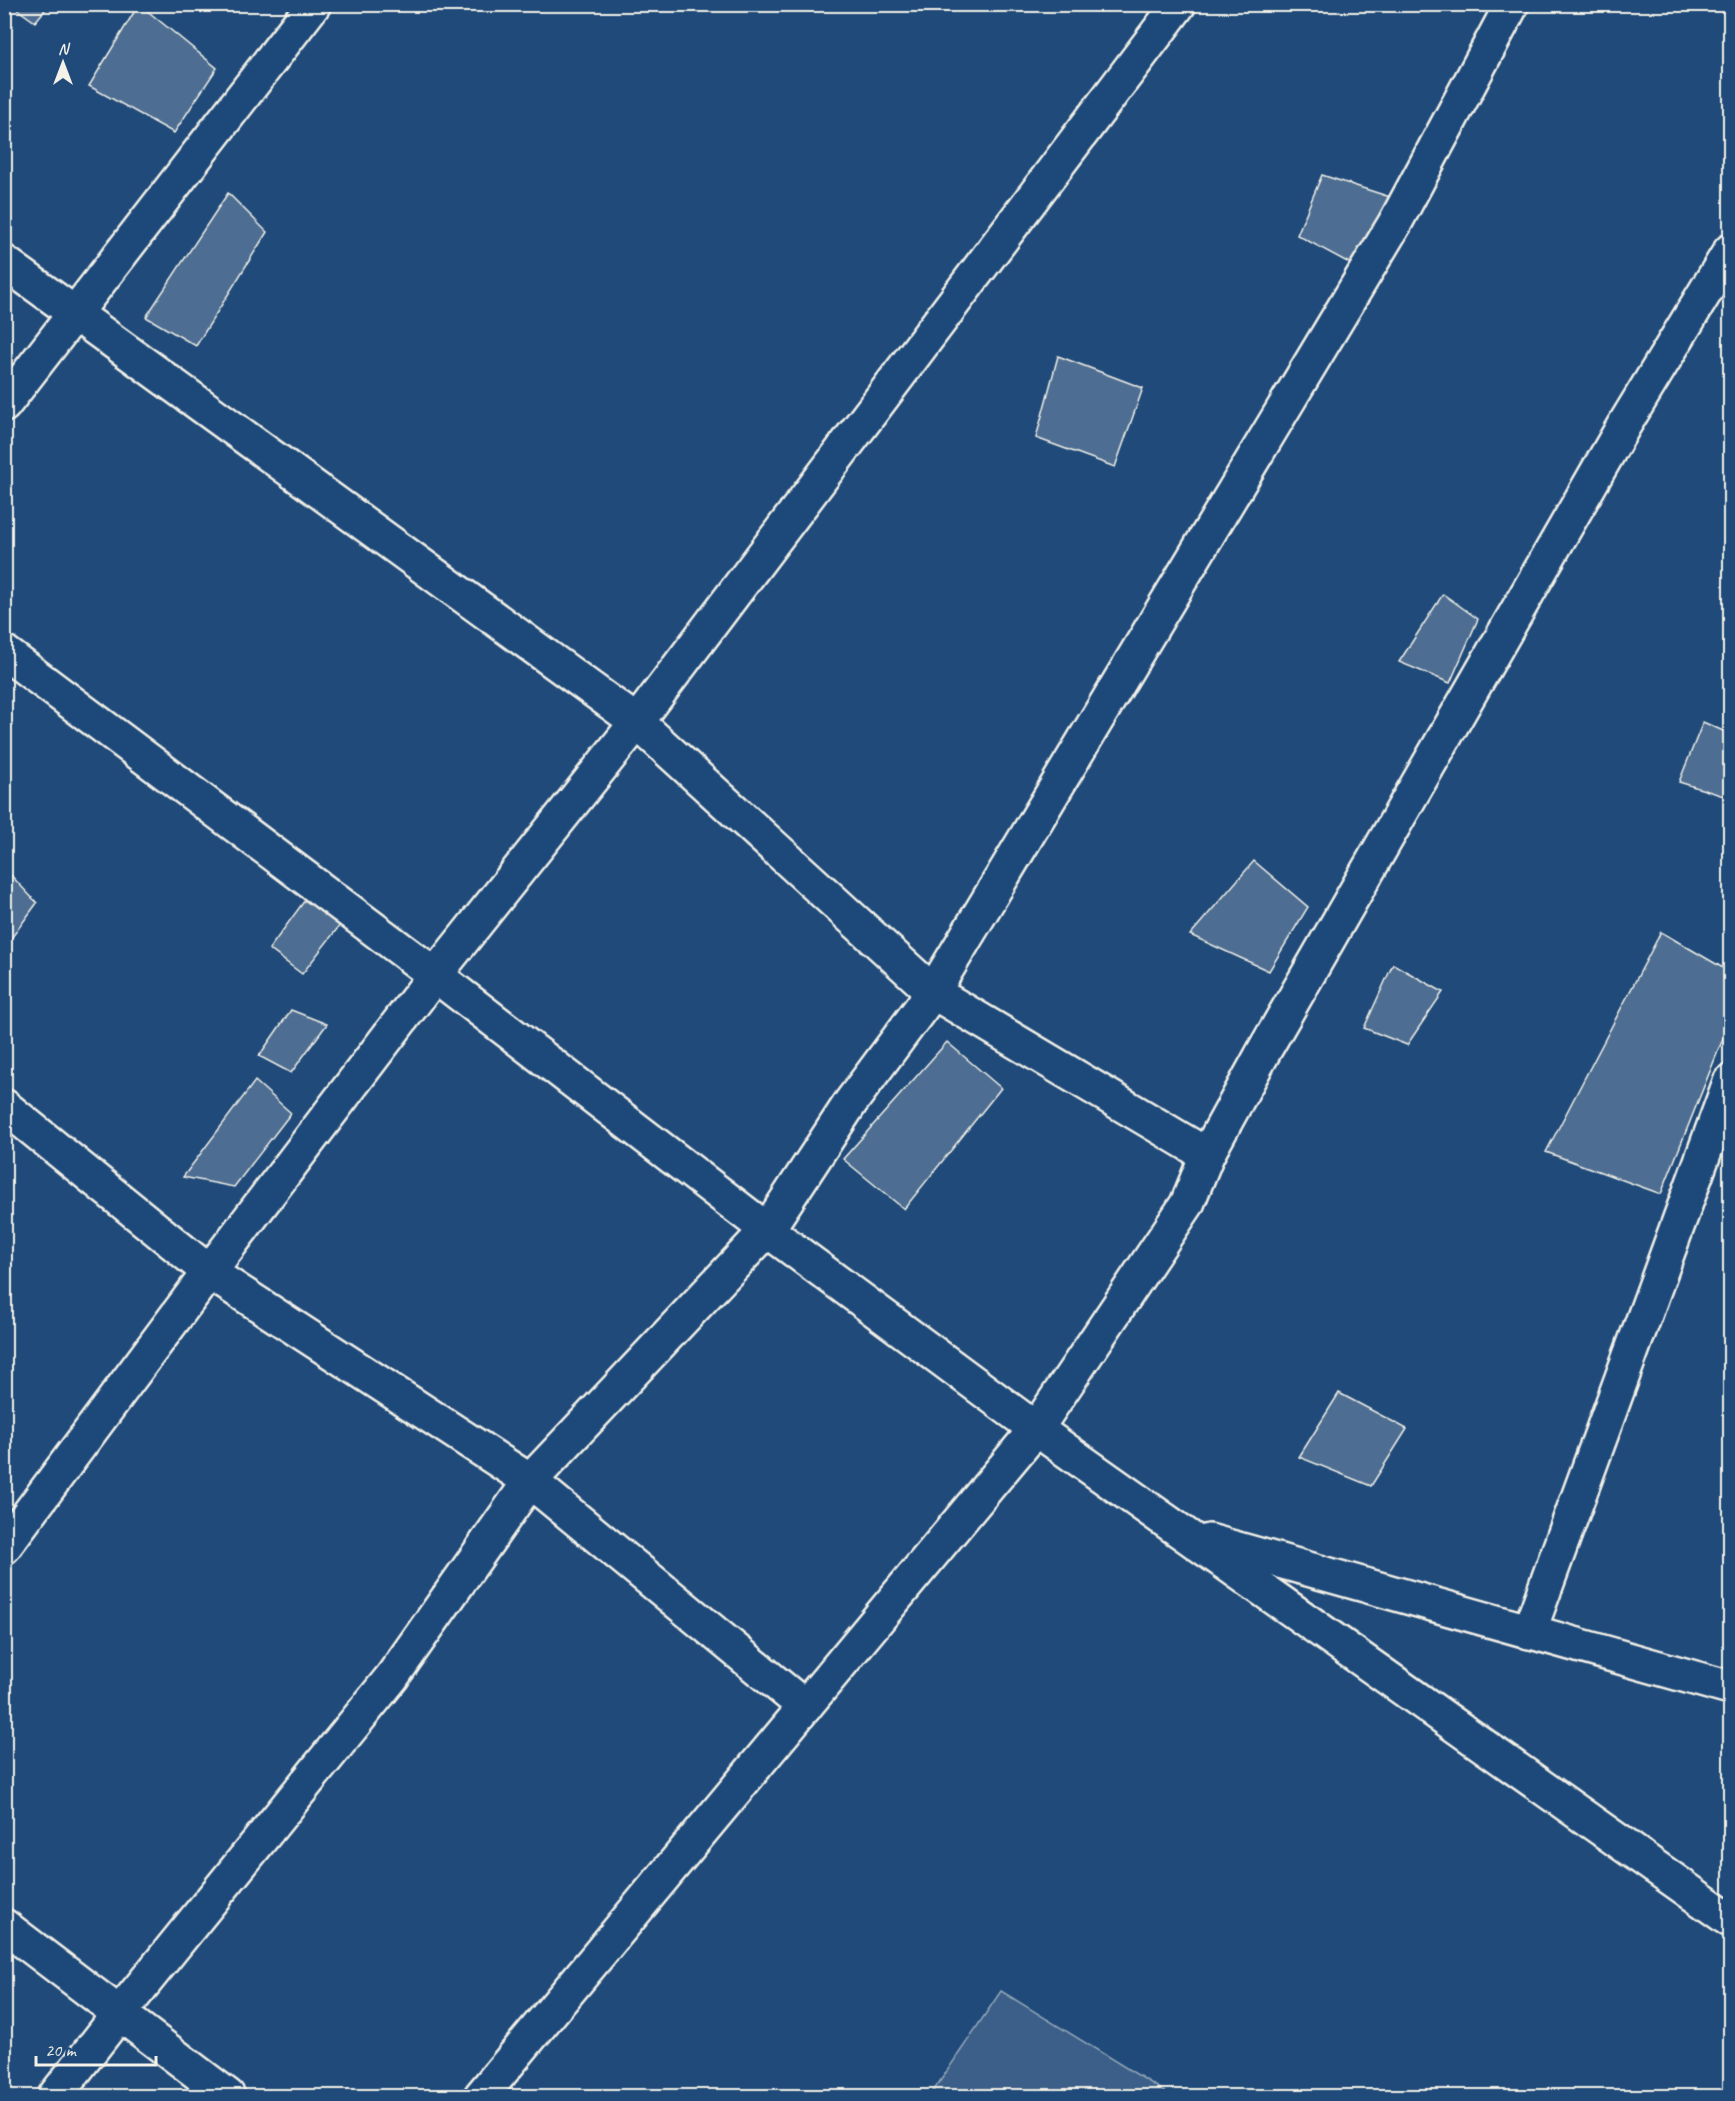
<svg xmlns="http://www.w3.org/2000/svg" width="1735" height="2101" viewBox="0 0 1735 2101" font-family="Caveat,sans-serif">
  <rect width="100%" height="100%" fill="#1f4a7a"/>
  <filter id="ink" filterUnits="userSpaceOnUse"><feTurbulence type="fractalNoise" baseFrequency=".0167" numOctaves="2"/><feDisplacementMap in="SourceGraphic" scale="12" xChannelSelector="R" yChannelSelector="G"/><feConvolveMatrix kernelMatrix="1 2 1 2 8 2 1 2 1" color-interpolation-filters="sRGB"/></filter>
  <g filter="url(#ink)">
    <!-- green -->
    <polygon fill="#3a5f88" stroke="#97a8b8" stroke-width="1.5" points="1001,1991 1172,2096 930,2096"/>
    <!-- building -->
    <g fill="#4d6e92" stroke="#f4f1e8" stroke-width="1.5">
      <polygon points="10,4 50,4 35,22"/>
      <polygon points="139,4 217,68 174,133 89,86"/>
      <polygon points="1322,175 1390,197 1351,264 1297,235"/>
      <polygon points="228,193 267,232 196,346 146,317"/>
      <polygon points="1058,356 1143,388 1115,467 1036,438"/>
      <polygon points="1443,594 1478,619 1450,683 1399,662"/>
      <polygon points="1703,722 1730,734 1730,798 1679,782"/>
      <polygon points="1254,861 1308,907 1269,971 1190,935"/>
      <polygon points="4,868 37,903 4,948"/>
      <polygon points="305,900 341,924 302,974 269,949"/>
      <polygon points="1661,932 1730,972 1730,1021 1661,1194 1546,1152"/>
      <polygon points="1393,964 1443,992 1407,1045 1364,1028"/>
      <polygon points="291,1010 327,1024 291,1073 259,1056"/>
      <polygon points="947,1042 1001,1088 904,1209 843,1159"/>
      <polygon points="255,1081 291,1113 234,1187 183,1177"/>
      <polygon points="1339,1393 1407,1429 1371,1486 1299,1457"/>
    </g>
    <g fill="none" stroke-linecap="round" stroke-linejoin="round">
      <!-- minor casing -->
      <g stroke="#f4f1e8" stroke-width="38">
        <g id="minor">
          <polyline points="4,262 637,722 933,992 1207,1155"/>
          <polyline points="4,405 314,4"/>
          <polyline points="4,652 435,975 767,1230 1036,1429 1730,1920"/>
          <polyline points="4,1106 209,1272 530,1481 805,1707"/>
          <polyline points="1209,1541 1730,1688"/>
          <polyline points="4,1547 209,1272 435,975 637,722 1179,4"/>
          <polyline points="1529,1632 1730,1082"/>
          <polyline points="4,1926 228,2096"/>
          <polyline points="55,2096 119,2014 392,1677 530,1481 767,1230 851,1102 933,992 1395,223 1512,4"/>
          <polyline points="481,2096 1036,1429 1187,1204 1207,1155 1264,1051 1623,427 1730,251"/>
        </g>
      </g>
      <!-- minor -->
      <use href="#minor" stroke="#1f4a7a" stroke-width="33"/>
    </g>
  </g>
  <!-- margin -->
  <rect width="1735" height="2101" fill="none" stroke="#1f4a7a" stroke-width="24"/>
  <rect x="12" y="12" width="1711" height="2077" fill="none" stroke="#f4f1e8" stroke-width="2" filter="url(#ink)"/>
  <!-- north arrow -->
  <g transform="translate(63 63)" stroke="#1f4a7a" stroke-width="4.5" paint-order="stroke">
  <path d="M0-4.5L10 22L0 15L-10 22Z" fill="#f4f1e8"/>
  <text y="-9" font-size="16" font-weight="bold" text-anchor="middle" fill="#f4f1e8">N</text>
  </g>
  <!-- scale -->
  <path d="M36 2056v9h120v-9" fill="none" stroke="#f4f1e8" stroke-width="3"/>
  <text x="45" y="2056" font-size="18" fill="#f4f1e8" stroke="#1f4a7a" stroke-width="4.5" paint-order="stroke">20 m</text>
</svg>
